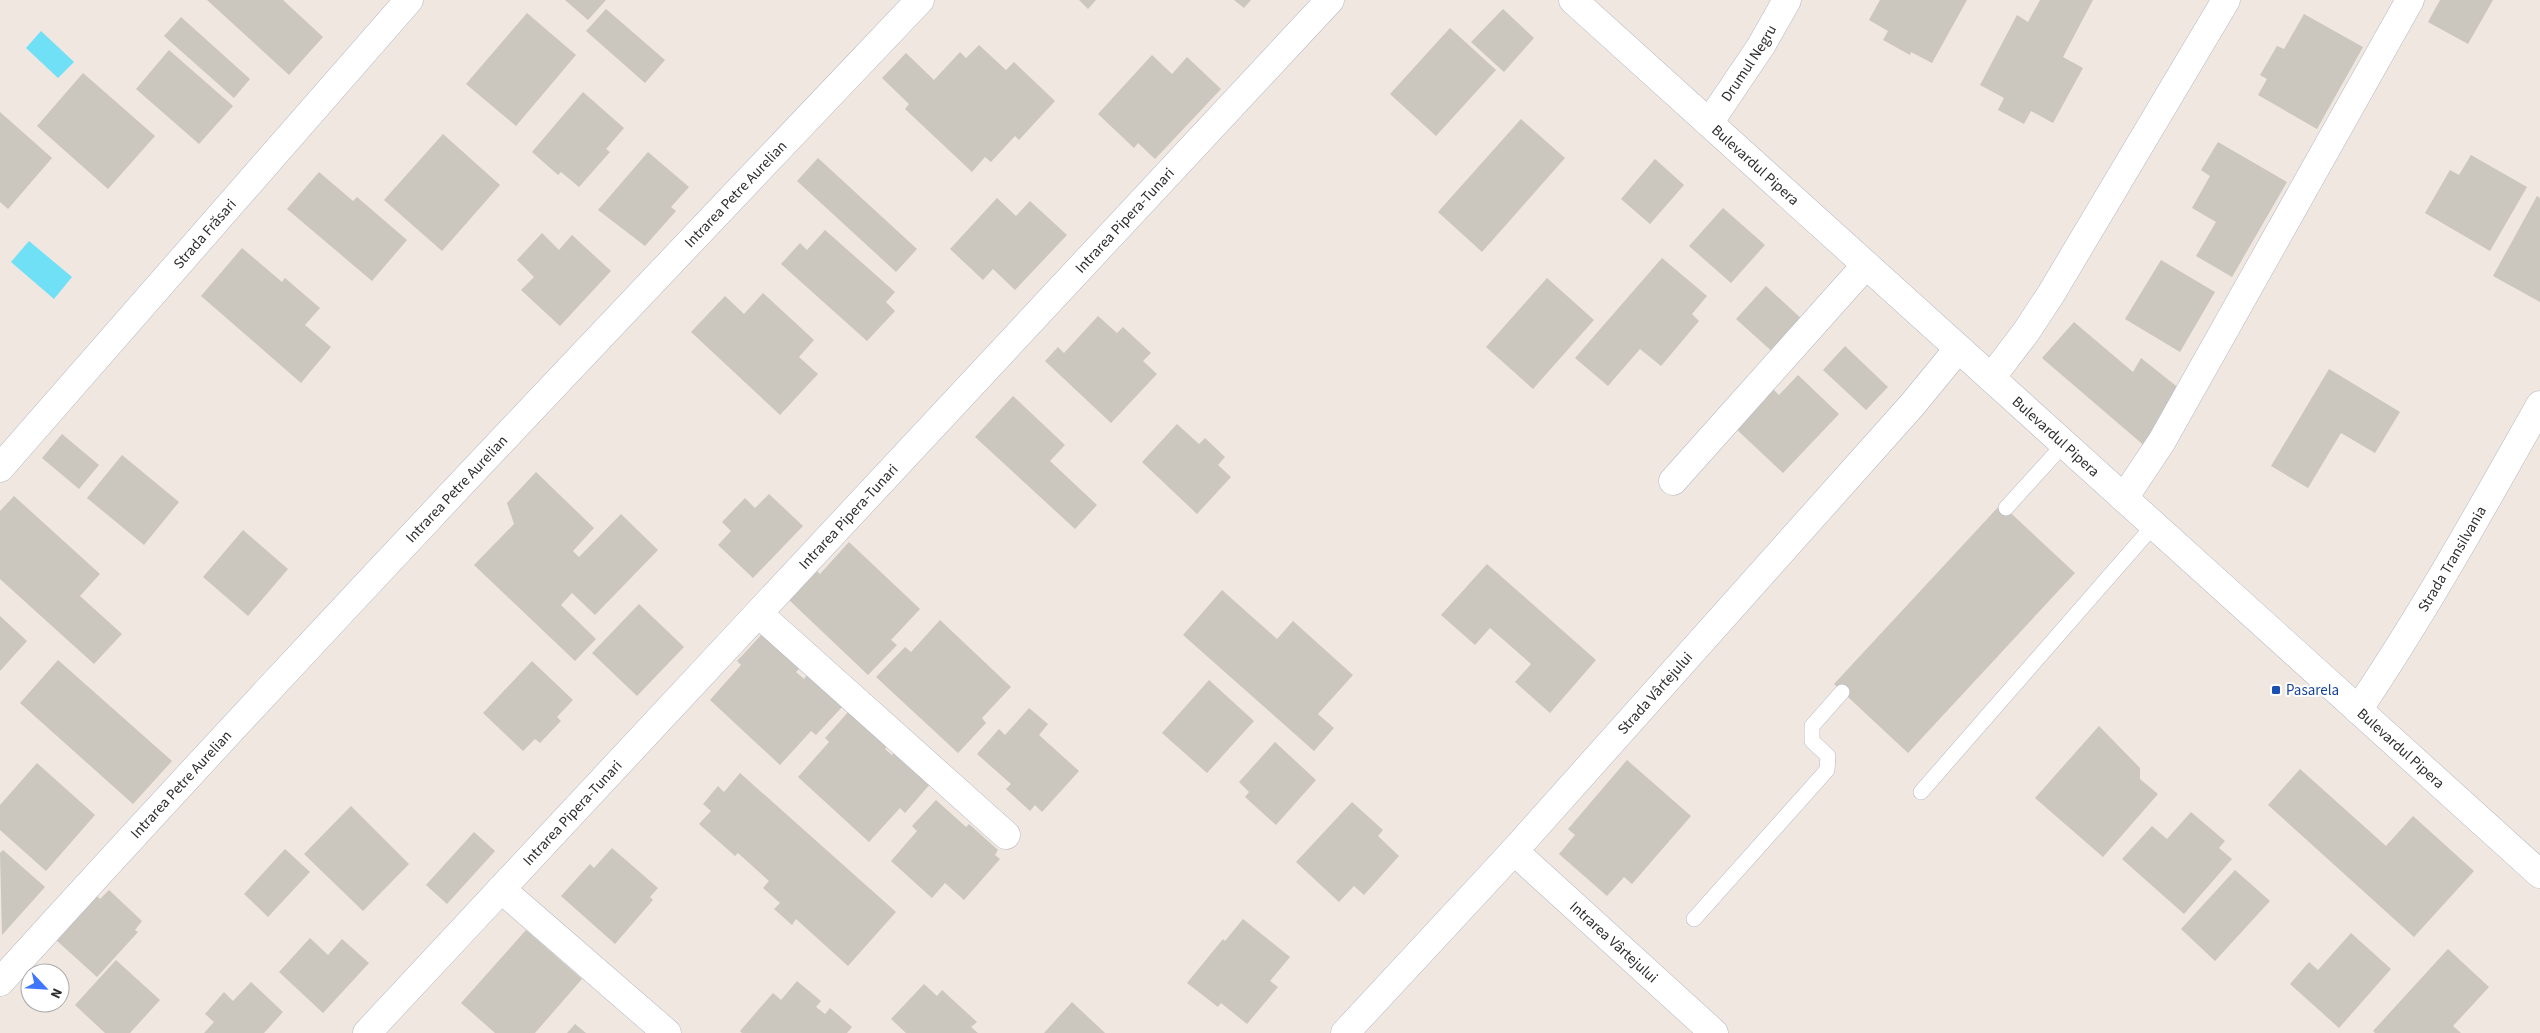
<svg xmlns="http://www.w3.org/2000/svg" width="2540" height="1033" viewBox="0 0 2540 1033" font-family="'Source Sans 3',sans-serif">
  <rect width="100%" height="100%" fill="#f0e7e0"/>
  <!-- water -->
  <g fill="#6fe0f6">
    <polygon points="41,31 74,62 58,78 26,48"/>
    <polygon points="29,241 72,277 54,299 11,262"/>
  </g>
  <!-- building -->
  <g fill="#cbc6be">
    <polygon points="207,0 283,0 323,37 289,75"/>
    <polygon points="565,0 606,0 588,20"/>
    <polygon points="1079,0 1096,0 1088,9"/>
    <polygon points="1234,0 1251,0 1244,8"/>
    <polygon points="1880,0 1967,0 1932,63 1911,52 1910,55 1883,40 1888,31 1869,20"/>
    <polygon points="2040,0 2093,0 2063,57 2083,68 2053,123 2031,111 2024,124 1998,110 2004,98 1980,85 2017,15 2028,22"/>
    <polygon points="2440,0 2493,0 2468,44 2428,22"/>
    <polygon points="606,9 665,60 645,83 586,31"/>
    <polygon points="1503,9 1534,38 1504,72 1471,42"/>
    <polygon points="527,13 576,55 516,126 466,84"/>
    <polygon points="2304,14 2363,47 2317,129 2258,95 2267,79 2260,75 2277,46 2284,49"/>
    <polygon points="181,17 250,79 234,98 164,36"/>
    <polygon points="1450,28 1496,70 1436,136 1390,94"/>
    <polygon points="979,45 1006,70 1014,62 1055,101 1019,140 1015,136 991,162 985,157 972,172 905,109 909,104 882,78 906,53 934,80 960,52 966,58"/>
    <polygon points="169,50 233,106 199,144 136,89"/>
    <polygon points="1152,55 1172,74 1187,57 1221,89 1155,159 1138,143 1134,148 1098,114"/>
    <polygon points="83,73 155,136 108,189 37,126"/>
    <polygon points="583,92 624,128 606,149 610,152 579,187 561,172 558,175 532,152"/>
    <polygon points="0,112 52,158 8,209 0,202"/>
    <polygon points="1521,119 1565,158 1482,252 1438,212"/>
    <polygon points="443,134 500,185 442,251 384,200"/>
    <polygon points="2218,142 2287,182 2232,277 2196,256 2216,222 2192,208 2210,176 2201,170"/>
    <polygon points="648,152 689,187 671,207 676,211 645,246 598,210"/>
    <polygon points="2471,155 2527,187 2490,251 2425,213 2450,170 2459,175"/>
    <polygon points="818,158 917,249 896,272 797,181"/>
    <polygon points="1655,159 1684,185 1650,224 1621,199"/>
    <polygon points="319,172 353,201 357,197 407,240 372,281 287,209"/>
    <polygon points="2537,196 2540,198 2540,302 2493,276"/>
    <polygon points="997,198 1016,216 1030,201 1067,235 1015,290 993,269 983,280 950,249"/>
    <polygon points="1723,208 1765,245 1731,283 1689,246"/>
    <polygon points="825,230 895,292 886,302 895,311 867,341 781,264 800,243 807,250"/>
    <polygon points="542,233 559,250 572,235 611,271 560,326 521,290 534,277 517,260"/>
    <polygon points="242,248 282,282 285,278 320,308 305,325 331,347 301,383 201,296"/>
    <polygon points="1662,258 1707,296 1692,314 1699,321 1661,366 1640,349 1608,386 1575,358"/>
    <polygon points="2161,260 2215,292 2180,352 2125,319"/>
    <polygon points="1547,278 1594,320 1533,389 1486,347"/>
    <polygon points="1766,286 1805,322 1776,355 1736,319"/>
    <polygon points="763,293 814,340 799,357 818,374 780,415 691,332 725,296 744,314"/>
    <polygon points="1098,316 1117,333 1123,327 1151,353 1143,361 1157,374 1111,423 1045,361 1058,347 1064,353"/>
    <polygon points="2074,322 2133,372 2141,358 2180,389 2147,448 2042,358"/>
    <polygon points="1845,346 1888,387 1866,410 1823,370"/>
    <polygon points="2329,369 2400,412 2375,453 2341,433 2308,488 2271,466"/>
    <polygon points="1798,375 1839,414 1783,473 1734,427 1772,388 1779,395"/>
    <polygon points="1013,396 1065,445 1050,461 1097,505 1075,529 975,437"/>
    <polygon points="1177,424 1199,444 1205,438 1225,457 1218,465 1231,477 1197,514 1142,462"/>
    <polygon points="62,434 99,465 79,489 42,458"/>
    <polygon points="122,455 179,502 144,545 87,498"/>
    <polygon points="536,472 594,528 573,551 579,557 621,514 658,550 595,615 572,593 561,605 596,639 575,661 474,565 514,524 507,503"/>
    <polygon points="769,494 803,526 753,578 718,545 731,531 722,522 745,498 755,508"/>
    <polygon points="14,496 100,574 80,596 122,634 94,664 0,579 0,511"/>
    <polygon points="2001,504 2075,573 1908,753 1834,684"/>
    <polygon points="243,530 288,569 248,616 203,577"/>
    <polygon points="849,542 920,609 891,640 897,645 868,675 787,598 814,568 820,574"/>
    <polygon points="1487,564 1596,660 1550,713 1515,682 1531,664 1490,628 1475,645 1441,615"/>
    <polygon points="1222,590 1277,639 1293,621 1353,675 1318,714 1334,728 1314,751 1183,635"/>
    <polygon points="639,604 684,647 637,696 592,653"/>
    <polygon points="0,616 27,641 0,671"/>
    <polygon points="940,620 1011,687 982,718 986,723 958,753 876,677 905,647 911,652"/>
    <polygon points="762,634 800,668 796,672 804,679 807,675 843,706 816,735 811,731 780,765 710,700 741,665 737,661"/>
    <polygon points="58,660 172,761 133,804 20,703"/>
    <polygon points="532,661 573,700 557,717 561,721 540,743 535,739 523,751 483,713"/>
    <polygon points="1209,680 1254,721 1207,773 1162,733"/>
    <polygon points="1029,708 1048,724 1039,735 1079,771 1042,812 1035,805 1030,811 1006,789 1011,784 977,754 999,729 1005,735"/>
    <polygon points="850,710 888,744 885,749 892,755 896,751 931,783 905,813 900,808 869,842 798,777 829,742 825,738"/>
    <polygon points="2099,726 2140,768 2140,779 2158,794 2103,857 2035,798"/>
    <polygon points="1275,742 1316,780 1276,825 1245,797 1249,792 1239,782"/>
    <polygon points="1627,760 1691,816 1632,884 1624,877 1607,896 1559,854 1575,835 1568,829"/>
    <polygon points="37,763 95,815 46,871 0,830 0,805"/>
    <polygon points="2300,769 2386,846 2413,816 2474,871 2414,937 2268,805"/>
    <polygon points="740,773 896,912 848,966 796,919 792,925 774,909 780,903 763,888 769,881 738,853 735,856 699,824 711,811 703,804 718,786 724,792"/>
    <polygon points="936,800 966,827 969,824 998,850 995,855 1000,859 964,900 945,883 932,898 891,861 917,831 912,826"/>
    <polygon points="1352,802 1383,830 1378,836 1399,856 1364,895 1354,886 1339,902 1296,862"/>
    <polygon points="351,806 409,864 363,911 304,854"/>
    <polygon points="2191,812 2225,841 2219,848 2232,859 2184,914 2122,859 2152,826 2167,839"/>
    <polygon points="474,832 495,851 447,904 426,885"/>
    <polygon points="612,848 658,888 650,897 653,900 615,944 561,896 590,864 594,868"/>
    <polygon points="285,849 310,872 268,917 244,894"/>
    <polygon points="3,850 45,887 2,935 0,853"/>
    <polygon points="2235,870 2270,901 2215,961 2181,929"/>
    <polygon points="109,890 142,921 135,930 138,932 97,977 56,940 96,895 100,899"/>
    <polygon points="1243,919 1290,957 1270,981 1278,987 1247,1024 1221,1003 1218,1007 1187,983 1223,939 1225,941"/>
    <polygon points="526,930 582,979 535,1033 495,1033 461,1003"/>
    <polygon points="2351,933 2391,969 2339,1028 2290,984 2309,962 2318,970"/>
    <polygon points="310,938 328,955 342,939 369,963 323,1013 279,972"/>
    <polygon points="2448,949 2489,987 2453,1026 2461,1033 2375,1033 2373,1031"/>
    <polygon points="116,960 160,1000 130,1033 105,1033 75,1005"/>
    <polygon points="797,981 821,1001 816,1007 825,1014 830,1008 852,1027 847,1033 742,1033 740,1031 773,993 781,1000"/>
    <polygon points="251,982 283,1012 264,1033 204,1033 214,1022 205,1014 224,992 233,1001"/>
    <polygon points="924,984 937,996 942,990 977,1022 971,1027 978,1033 906,1033 891,1019"/>
    <polygon points="1072,1002 1105,1033 1044,1033"/>
    <polygon points="575,1024 586,1033 567,1033"/>
  </g>
  <g fill="none" stroke-linecap="round" stroke-linejoin="round">
    <!-- service casing -->
    <g stroke="#b4b8c2" stroke-width="16">
      <g id="service">
        <polyline points="2006,508 2064,444"/>
        <polyline points="1921,792 2154,525"/>
        <polyline points="1694,919 1827,770 1828,756 1812,741 1812,726 1842,692"/>
      </g>
    </g>
    <!-- minor casing -->
    <g stroke="#b4b8c2" stroke-width="29">
      <g id="minor">
        <path id="s1" d="M1709,123l52,-77 26,-46"/>
        <polyline points="1991,378 2026,332 2051,294 2226,0"/>
        <path id="s2" d="M0,468l409,-468"/>
        <polyline points="1673,481 1866,265"/>
        <polyline points="2124,498 2162,441 2410,0"/>
        <polyline points="759,614 1006,835"/>
        <path id="s3" d="M2358,710c66,-98 124,-202 182,-305"/>
        <path id="s4" d="M1514,851l200,182"/>
        <polyline points="501,889 667,1033"/>
        <path id="s5" d="M0,982c301,-332 611,-657 920,-982"/>
        <path id="s6" d="M367,1033l963,-1033"/>
        <path id="s7" d="M1345,1033l169,-182 399,-447 45,-55"/>
      </g>
    </g>
    <!-- secondary casing -->
    <g stroke="#b4b8c2" stroke-width="29">
      <g id="secondary">
        <path id="s8" d="M1573,0l967,874"/>
      </g>
    </g>
    <!-- service -->
    <use href="#service" stroke="#fff" stroke-width="15"/>
    <!-- minor -->
    <use href="#minor" stroke="#fff" stroke-width="28"/>
    <!-- secondary -->
    <use href="#secondary" stroke="#fff" stroke-width="28"/>
  </g>
  <!-- markers -->
  <rect fill="#1a4fb4" stroke="#fff" stroke-width="2" x="2271" y="685" width="10" height="10" rx="2.5"/>
  <g text-anchor="middle" dominant-baseline="central" stroke-width="4" stroke-linejoin="round" paint-order="stroke">
    <!-- street labels -->
    <g font-size="15" fill="#2e2e2e" stroke="#fff">
      <text stroke="none"><textPath href="#s1" startOffset="72">Drumul Negru</textPath></text>
      <text stroke="none"><textPath href="#s8" startOffset="246">Bulevardul Pipera</textPath></text>
      <text stroke="none"><textPath href="#s5" startOffset="1078">Intrarea Petre Aurelian</textPath></text>
      <text stroke="none"><textPath href="#s6" startOffset="1111">Intrarea Pipera-Tunari</textPath></text>
      <text stroke="none"><textPath href="#s2" startOffset="311">Strada Frăsari</textPath></text>
      <text stroke="none"><textPath href="#s8" startOffset="651">Bulevardul Pipera</textPath></text>
      <text stroke="none"><textPath href="#s5" startOffset="672">Intrarea Petre Aurelian</textPath></text>
      <text stroke="none"><textPath href="#s6" startOffset="706">Intrarea Pipera-Tunari</textPath></text>
      <text stroke="none"><textPath href="#s3" startOffset="178">Strada Transilvania</textPath></text>
      <text stroke="none"><textPath href="#s7" startOffset="460">Strada Vârtejului</textPath></text>
      <text stroke="none"><textPath href="#s8" startOffset="1116">Bulevardul Pipera</textPath></text>
      <text stroke="none"><textPath href="#s5" startOffset="268">Intrarea Petre Aurelian</textPath></text>
      <text stroke="none"><textPath href="#s6" startOffset="301">Intrarea Pipera-Tunari</textPath></text>
      <text stroke="none"><textPath href="#s4" startOffset="135">Intrarea Vârtejului</textPath></text>
    </g>
    <!-- transit labels -->
    <g font-size="15" fill="#164399" stroke="#fff" text-anchor="start">
      <text x="2286" y="690">Pasarela</text>
    </g>
  </g>
  <!-- north arrow -->
  <g transform="translate(45 988) rotate(115)"><circle r="24" fill="#ffffff" stroke="#ababab"/>
  <path d="M0-4L9 19L0 12L-9 19Z" fill="#3e76ff"/>
  <text y="-8" font-size="14" font-weight="bold" text-anchor="middle" fill="#2e2e2e">N</text>
  </g>
</svg>
